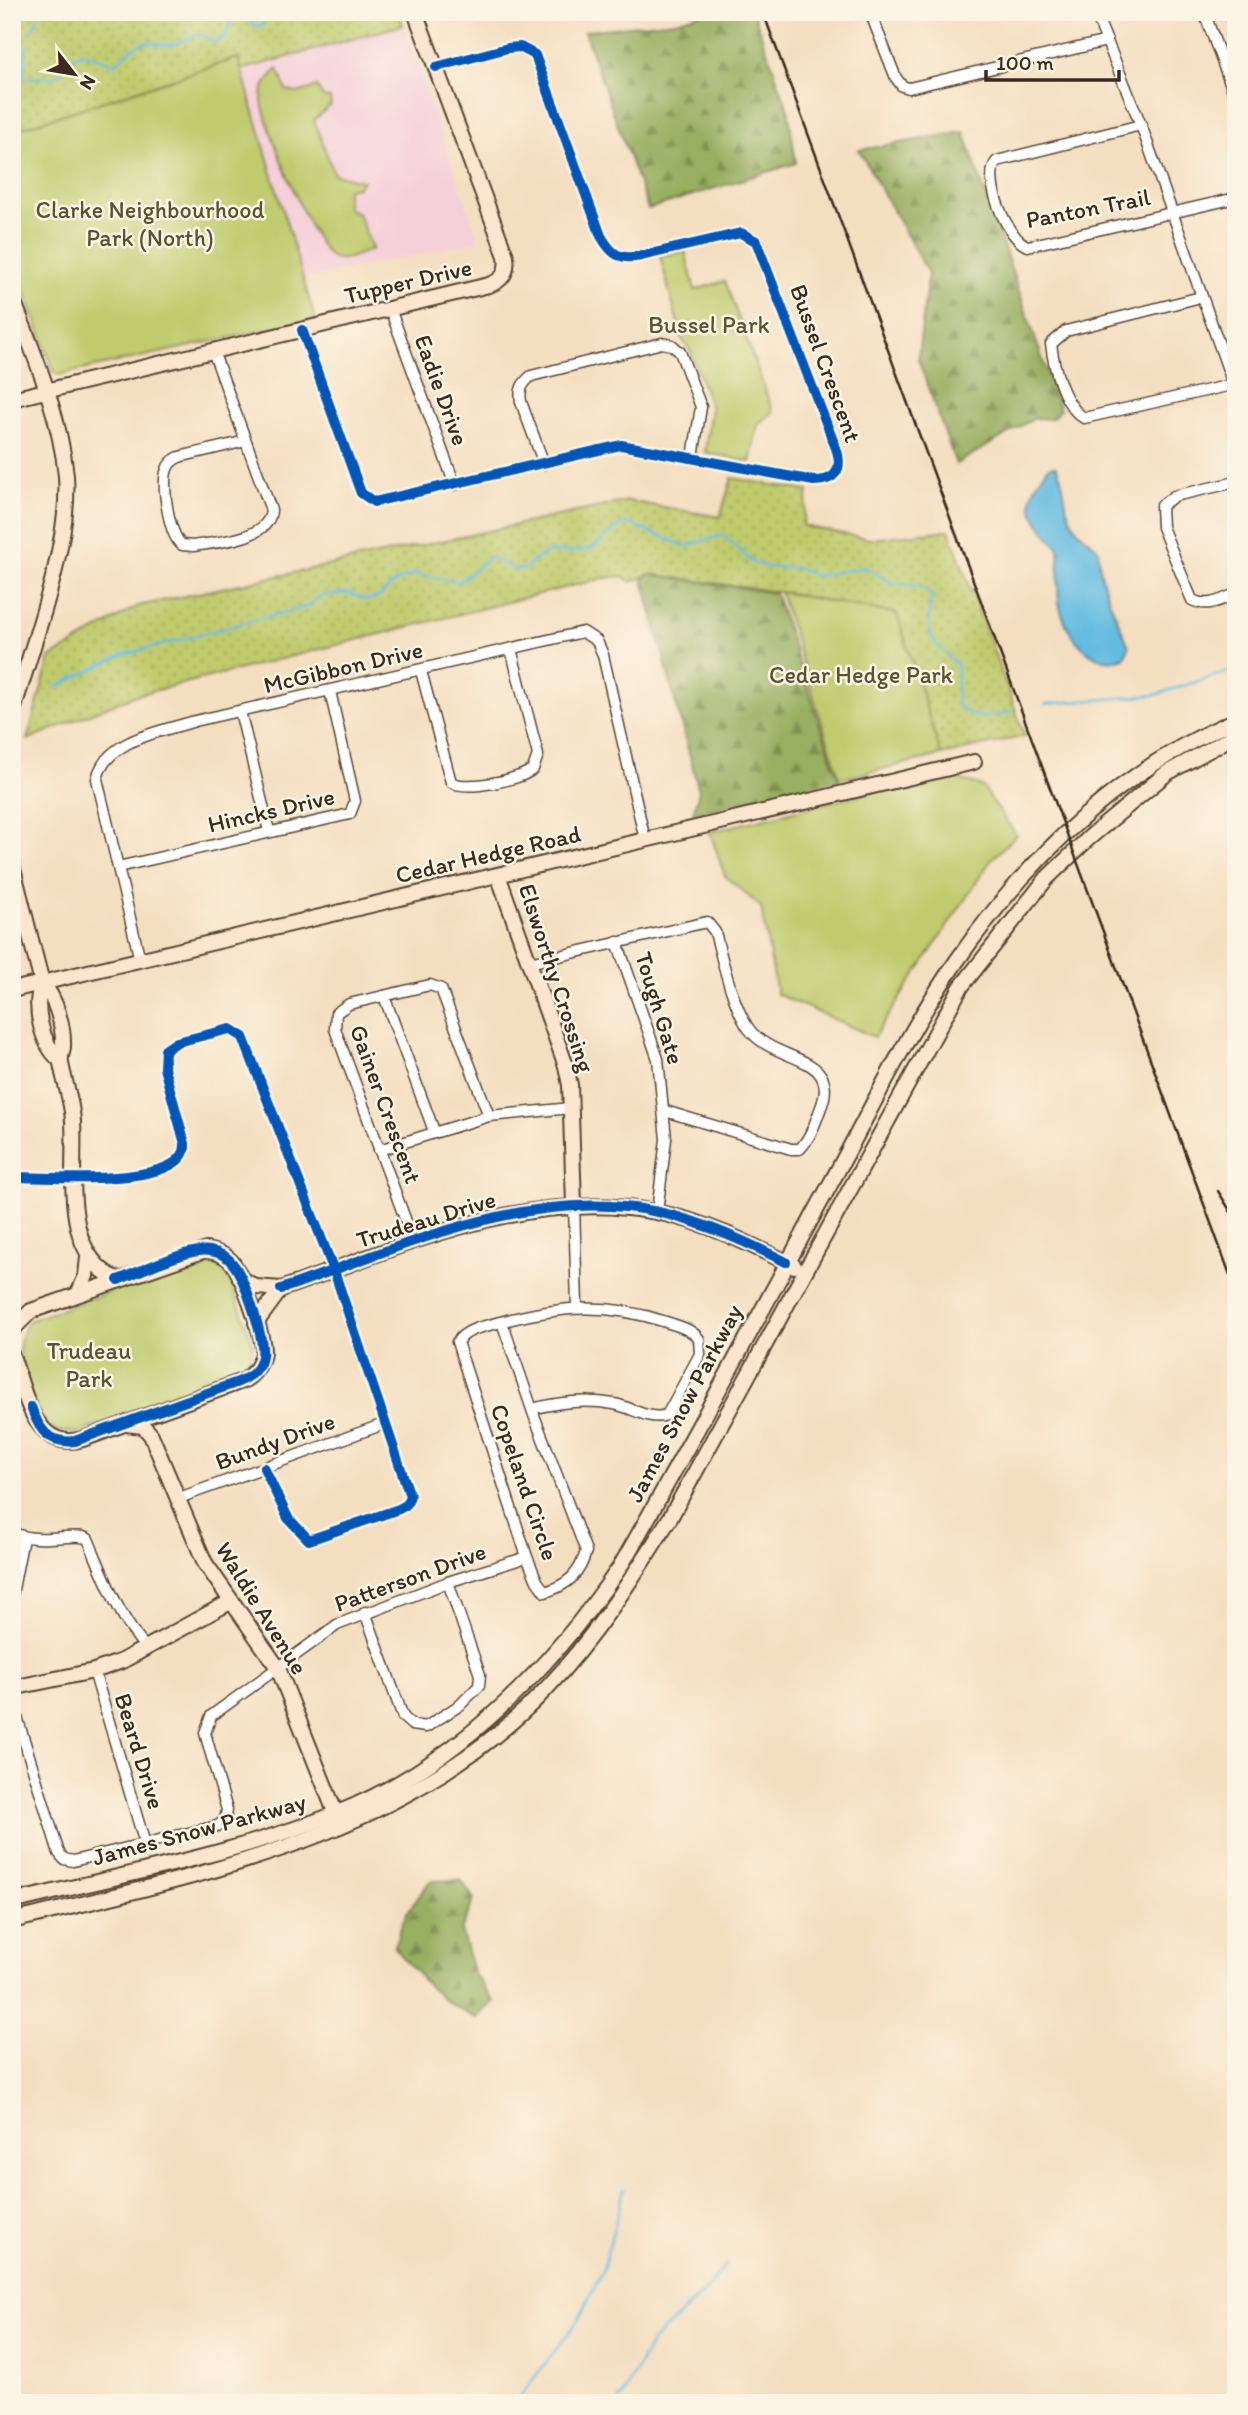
<svg xmlns="http://www.w3.org/2000/svg" width="1248" height="2415" viewBox="0 0 1248 2415" font-family="Itim,sans-serif">
  <defs>
    <pattern id="grass-dots" width="8" height="8" patternUnits="userSpaceOnUse" patternTransform="scale(1.75)"><rect width="8" height="8" fill="#bfcb6d"/><path d="M2 2h.1M6 6h.1" fill="none" stroke="#a5ae5e" stroke-width="1.8" stroke-linecap="round"/></pattern>
    <pattern id="forest-firs" width="22" height="20" patternUnits="userSpaceOnUse" patternTransform="scale(1.75)"><rect width="22" height="20" fill="#97af60"/><path d="M5 1l3.5 6h-7zM16 11l3.5 6h-7z" fill="#7c8f4f"/></pattern>
  </defs>
  <rect width="100%" height="100%" fill="#fcf5e5"/>
  <filter id="ink" filterUnits="userSpaceOnUse"><feTurbulence type="fractalNoise" baseFrequency=".0143" numOctaves="2"/><feDisplacementMap in="SourceGraphic" scale="14" xChannelSelector="R" yChannelSelector="G"/><feConvolveMatrix kernelMatrix="1 2 1 2 8 2 1 2 1" color-interpolation-filters="sRGB"/></filter>
  <filter id="wash" filterUnits="userSpaceOnUse"><feTurbulence type="fractalNoise" baseFrequency=".00686" numOctaves="4" result="noise"/><feDisplacementMap in="SourceGraphic" scale="28" xChannelSelector="R" yChannelSelector="G"/><feGaussianBlur stdDeviation="1.57" result="paint"/><feColorMatrix in="noise" values="0 0 0 0 0 0 0 0 0 0 0 0 0 0 0 0 0 1.4 0 .05"/><feComposite in="paint" operator="in"/></filter>
  <g filter="url(#wash)">
    <rect width="100%" height="100%" fill="#f4dec0"/>
    <!-- built -->
    <polygon fill="#f5cfd9" points="403,25 479,241 303,279 241,70"/>
    <!-- grass -->
    <g fill="url(#grass-dots)" stroke="#7d7a46" stroke-width="2">
      <polygon points="12,12 399,12 403,25 241,70 237,58 12,131"/>
      <polygon points="732,478 808,491 803,526 870,539 949,530 1025,736 941,755 897,614 780,592 649,574 632,582 623,576 604,578 133,696 27,740 50,658 138,606 628,501 720,517"/>
    </g>
    <!-- forest -->
    <g fill="url(#forest-firs)" stroke="#696c3f" stroke-width="2">
      <polygon points="706,12 753,12 788,109 796,163 648,209 584,31 675,21"/>
      <polygon points="964,132 1060,410 1051,419 1035,418 956,464 918,359 928,273 859,150"/>
      <polygon points="649,574 775,593 839,780 693,813 699,791 643,579"/>
      <path d="M461,1880l13,19 -13,32 13,43 20,27 -17,17c-40,-17 -56,-39 -83,-72l12,-32 24,-33z"/>
    </g>
    <!-- park -->
    <g fill="#bfcb6d" stroke="#7d7a46" stroke-width="2">
      <polygon points="238,58 315,319 58,375 54,372 12,255 12,131"/>
      <path d="M278,69l8,21 11,3 20,-6 6,10 7,1 1,7 -17,15 20,54 29,7 -6,6 -10,2v19l11,5 14,36c-11,4 -29,15 -41,8 -19,-13 -66,-132 -69,-156 -1,-13 7,-24 16,-32z"/>
      <polygon points="685,251 695,290 725,281 773,412 758,424 750,462 705,452 711,408 690,350 682,339 660,256"/>
      <polygon points="780,592 897,614 941,755 840,779"/>
      <polygon points="943,774 982,786 1016,835 991,860 874,1037 777,994 761,907 725,876 710,832"/>
      <path d="M202,1260l17,5 8,7 26,72 -4,17 -11,13 -161,59 -20,-2 -11,-7c-16,-29 -41,-75 -16,-104z"/>
    </g>
    <!-- water -->
    <path fill="#64bce1" stroke="#507380" stroke-width="2" d="M1050,466h6c11,19 6,41 18,59 5,9 17,15 24,24 2,41 17,62 31,98l-5,11c-33,12 -60,-26 -65,-56 -2,-17 1,-37 0,-54 -28,-33 -41,-45 -9,-82z"/>
    <g fill="none" stroke-linecap="round" stroke-linejoin="round">
      <!-- stream -->
      <g stroke="#64bce1" stroke-width="2.5">
        <polyline points="298,12 305,12"/>
        <polyline points="31,33 38,17"/>
        <path d="M21,78l35,-1 18,-20 9,-4 32,11c9,-7 20,-21 32,-22 9,0 19,5 28,2 20,-5 15,-17 39,-2l10,-3 8,-22 9,-5 8,5 5,9 8,-1 9,-13"/>
        <polyline points="12,88 24,72 27,45"/>
        <path d="M56,687l67,-32 186,-49 10,-10 28,-3 20,7 14,-4 13,-13 21,-9 44,8 31,-25 24,12h11c23,-25 33,-13 61,-19 15,-3 24,-23 41,-27l58,23 39,-11 28,27 15,5 30,1 19,8 49,-9 25,15 33,5 9,9c-8,39 -2,43 25,69v40c20,17 29,12 54,7"/>
        <polyline points="1045,704 1155,695 1236,669"/>
        <polyline points="515,2403 578,2321 603,2269 624,2189"/>
        <polyline points="619,2403 652,2341 707,2289 726,2264"/>
      </g>
    </g>
  </g>
  <g filter="url(#ink)">
    <g fill="none" stroke-linecap="round" stroke-linejoin="round">
      <!-- street casing -->
      <g stroke="#574536" stroke-width="13">
        <g id="street">
          <polyline points="870,12 896,78 902,86 909,88 1107,41"/>
          <polyline points="1095,12 1141,125 1236,392"/>
          <polyline points="1204,12 1236,99"/>
          <path d="M1141,125l-144,36c-16,16 11,80 31,85l208,-48"/>
          <path d="M1201,297l-135,34 -15,13c3,24 12,61 33,74l152,-34"/>
          <polyline points="390,309 455,485"/>
          <path d="M302,330l59,163 13,9 247,-57 193,36c20,0 29,-10 23,-30l-81,-210 -15,-8 -100,23c-22,4 -29,-1 -40,-20l-66,-181 -15,-8 -12,1 -72,19"/>
          <path d="M213,351l58,159c-1,30 -55,32 -78,36l-11,-1c-13,-9 -21,-61 -15,-76 2,-6 6,-9 12,-12l67,-16"/>
          <path d="M544,464l-23,-62c-2,-13 1,-18 10,-26l131,-33 10,2 8,7 21,55 -8,50"/>
          <path d="M1236,482l-62,14 -13,10 1,21 30,73c16,8 28,0 44,-6"/>
          <path d="M421,671l30,111c15,9 69,-2 82,-13l5,-14 -27,-106"/>
          <polyline points="240,711 269,831"/>
          <polyline points="118,867 350,814 355,801 330,691"/>
          <polyline points="617,942 658,1059 666,1139 657,1212"/>
          <path d="M140,960l-43,-181c9,-40 64,-47 98,-58l388,-89 14,9 6,14 42,185"/>
          <path d="M529,963l178,-41 8,10c7,27 18,75 34,97 25,35 95,24 71,81 -5,14 -10,28 -20,39h-9l-126,-38"/>
          <polyline points="384,996 434,1131"/>
          <polyline points="379,1150 489,1116 571,1108"/>
          <path d="M12,1177c32,0 176,12 173,-33l-21,-76 1,-18 12,-8 53,-13 13,8 91,234 76,225 -4,9 -7,4 -90,31 -21,-22 -24,-50"/>
          <polyline points="574,1205 577,1306"/>
          <polyline points="414,1243 335,1029 336,1013 349,1004 430,985 441,989 489,1116"/>
          <path d="M502,1322l33,96 51,133c-6,23 -18,34 -41,41l-8,-11 -10,-24 -70,-215c10,-14 28,-15 43,-20 60,-16 107,-20 166,0 12,4 26,7 33,17l1,15 -33,61c-19,6 -35,-8 -53,-11 -27,-5 -56,-2 -82,5"/>
          <polyline points="179,1498 384,1424"/>
          <path d="M12,1532c26,14 64,-1 76,7 17,39 30,78 59,110"/>
          <polyline points="12,1594 23,1538"/>
          <polyline points="365,1612 403,1717 412,1725 426,1727 460,1705 479,1686 480,1675 448,1582"/>
          <polyline points="94,1671 145,1844"/>
          <polyline points="12,1701 59,1853 64,1859 73,1861 217,1826 225,1821 227,1810 205,1733 211,1716 337,1625 448,1582 527,1557"/>
        </g>
      </g>
      <!-- secondary casing -->
      <g stroke="#574536" stroke-width="18">
        <g id="secondary">
          <path d="M12,297c22,57 48,117 54,179 5,69 -34,170 -54,238"/>
          <path d="M12,399l477,-114c15,-5 19,-14 17,-29l-91,-244"/>
          <path d="M12,865l30,118c14,15 22,44 21,64 -1,6 -3,10 -2,16 3,19 11,38 12,58 3,52 -13,133 45,159"/>
          <polyline points="498,875 566,1066 570,1085 574,1205"/>
          <path d="M42,983c-9,23 -1,61 18,77"/>
          <polyline points="12,990 974,762"/>
          <path d="M240,1278l16,9 25,2c120,-42 245,-102 375,-77 48,9 94,32 138,54"/>
          <polyline points="78,1294 86,1276 88,1257"/>
          <polyline points="256,1323 281,1289"/>
          <path d="M12,1330l19,-19 175,-61c9,2 18,4 25,11 11,12 33,76 32,92 -2,12 -8,20 -18,27l-162,59c-50,14 -58,-49 -71,-83"/>
          <polyline points="126,1424 143,1426 151,1435 205,1563 278,1668 339,1822"/>
          <polyline points="12,1688 94,1671 122,1661 230,1602"/>
          <path d="M12,1902c108,-27 220,-47 323,-88 121,-48 213,-142 285,-247 73,-127 142,-257 212,-386 40,-73 76,-150 124,-219 72,-104 163,-192 280,-242"/>
          <path d="M12,1921c188,-46 394,-85 533,-231 50,-53 87,-111 125,-172l291,-531 86,-109 43,-41 77,-64 69,-38"/>
        </g>
      </g>
      <!-- street -->
      <use href="#street" stroke="#fff" stroke-width="10"/>
      <!-- secondary -->
      <use href="#secondary" stroke="#fbe5cf" stroke-width="14"/>
      <!-- rail -->
      <g stroke="#3b2a1e" stroke-width="2.5">
        <polyline points="763,12 1236,1291"/>
        <polyline points="1218,1191 1236,1220"/>
      </g>
      <!-- cycleway casing -->
      <g stroke="#fcf5e5" stroke-width="15">
        <g id="cycleway">
          <path d="M302,330l59,163 13,9 247,-57 193,36c20,0 29,-10 23,-30l-81,-210 -15,-8 -100,23c-22,4 -29,-1 -40,-20l-66,-181 -15,-8 -12,1 -72,19"/>
          <path d="M12,1177c32,0 176,12 173,-33l-21,-76 1,-18 12,-8 53,-13 13,8 91,234 76,225 -4,9 -7,4 -90,31 -21,-22 -24,-50"/>
          <path d="M281,1289c119,-41 248,-104 377,-77 45,10 87,29 128,50"/>
          <path d="M31,1407c8,23 18,37 44,34l163,-59c13,-5 22,-12 24,-26 3,-17 -18,-79 -29,-92 -5,-7 -14,-12 -23,-13 -21,-4 -71,21 -92,29"/>
        </g>
      </g>
      <!-- cycleway -->
      <use href="#cycleway" stroke="#0057b8" stroke-width="10"/>
    </g>
  </g>
  <g text-anchor="middle" dominant-baseline="central" stroke-width="5" stroke-linejoin="round" paint-order="stroke">
    <!-- street labels -->
    <g font-size="24" fill="#3b2a1e" stroke="#fcf5e5">
      <text transform="translate(1088 208) rotate(-11)">Panton Trail</text>
      <text transform="translate(408 281) rotate(-13)">Tupper Drive</text>
      <text transform="translate(826 363) rotate(70)">Bussel Crescent</text>
      <text transform="translate(442 390) rotate(70)">Eadie Drive</text>
      <text transform="translate(343 667) rotate(-13)">McGibbon Drive</text>
      <text transform="translate(271 810) rotate(-13)">Hincks Drive</text>
      <text transform="translate(488 854) rotate(-13)">Cedar Hedge Road</text>
      <text transform="translate(557 978) rotate(72)">Elsworthy Crossing</text>
      <text transform="translate(660 1008) rotate(73)">Tough Gate</text>
      <text transform="translate(386 1104) rotate(70)">Gainer Crescent</text>
      <text transform="translate(426 1219) rotate(-17)">Trudeau Drive</text>
      <text transform="translate(684 1403) rotate(-62)">James Snow Parkway</text>
      <text transform="translate(275 1441) rotate(-20)">Bundy Drive</text>
      <text transform="translate(525 1482) rotate(71)">Copeland Circle</text>
      <text transform="translate(410 1577) rotate(-20)">Patterson Drive</text>
      <text transform="translate(262 1608) rotate(58)">Waldie Avenue</text>
      <text transform="translate(140 1751) rotate(73)">Beard Drive</text>
      <text transform="translate(199 1829) rotate(-15)">James Snow Parkway</text>
    </g>
    <!-- park labels -->
    <g font-size="24" fill="#5c5232" stroke="#fcf5e5">
      <text x="150" y="209">Clarke Neighbourhood<tspan x="150" dy="28">Park (North)</tspan></text>
      <text x="709" y="324">Bussel Park</text>
      <text x="861" y="674">Cedar Hedge Park</text>
      <text x="89" y="1350">Trudeau<tspan x="89" dy="28">Park</tspan></text>
    </g>
  </g>
  <!-- margin -->
  <rect width="1248" height="2415" fill="none" stroke="#fcf5e5" stroke-width="42"/>
  <!-- north arrow -->
  <g transform="translate(74 74) rotate(121)" stroke="#fcf5e5" stroke-width="5" paint-order="stroke">
  <path d="M0-5L12 26L0 18L-12 26Z" fill="#3b2a1e"/>
  <text y="-10" font-size="19" font-weight="bold" text-anchor="middle" fill="#3b2a1e">N</text>
  </g>
  <!-- scale -->
  <path d="M986 70v10h133v-10" fill="none" stroke="#3b2a1e" stroke-width="3.5"/>
  <text x="996" y="70" font-size="21" fill="#3b2a1e" stroke="#fcf5e5" stroke-width="5" paint-order="stroke">100 m</text>
</svg>
